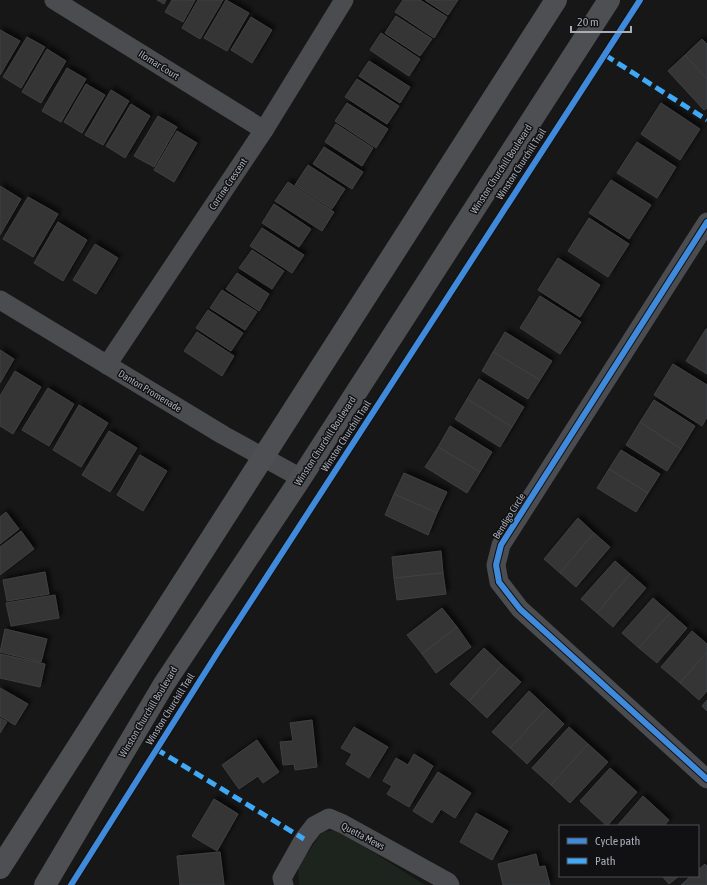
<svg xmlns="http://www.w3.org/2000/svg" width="707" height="885" viewBox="0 0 707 885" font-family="'Asap Condensed',sans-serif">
  <defs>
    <filter id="shadow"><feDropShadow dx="3.5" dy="-3.5" stdDeviation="2" flood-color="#0009"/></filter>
  </defs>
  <rect width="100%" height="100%" fill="#171717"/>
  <!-- green -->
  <polygon fill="#1d241e" points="338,830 425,885 299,885 298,867 322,832"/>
  <!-- building -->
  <g fill="#353536" stroke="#3f4043" filter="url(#shadow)">
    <polygon points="157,0 166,0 164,4"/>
    <polygon points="172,0 195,0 183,22 165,12"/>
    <polygon points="198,0 223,0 200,39 182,28"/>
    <polygon points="226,0 249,13 227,51 204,38"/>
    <polygon points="403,0 420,0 447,17 434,38 395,12"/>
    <polygon points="425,0 458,0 448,15"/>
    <polygon points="396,16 432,39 420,56 385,33"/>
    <polygon points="251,17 272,30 252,63 231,50"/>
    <polygon points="0,30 20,41 0,75"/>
    <polygon points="381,33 420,59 409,76 370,50"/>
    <polygon points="27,37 45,47 21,88 3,77"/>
    <polygon points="702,39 707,44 707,79 685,55"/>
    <polygon points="47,49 66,61 41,103 22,92"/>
    <polygon points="685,55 707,79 707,108 704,110 668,71"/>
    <polygon points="369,61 410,87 400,103 359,76"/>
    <polygon points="67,68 86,79 61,122 42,111"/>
    <polygon points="357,79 399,106 387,124 345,97"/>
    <polygon points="86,84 105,95 82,133 64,122"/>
    <polygon points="111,90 129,101 103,145 85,135"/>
    <polygon points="347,103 388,129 376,148 335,121"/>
    <polygon points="661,103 700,129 680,160 641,134"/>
    <polygon points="131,104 150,116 125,158 106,146"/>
    <polygon points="158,116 177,127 154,167 134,156"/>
    <polygon points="336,124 373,148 362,166 325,142"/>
    <polygon points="177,131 197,143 174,182 154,170"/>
    <polygon points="637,142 676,167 657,198 617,173"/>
    <polygon points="324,147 363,172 352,189 313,164"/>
    <polygon points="308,165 345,189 332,209 295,185"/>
    <polygon points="611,180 651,205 629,239 589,213"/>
    <polygon points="288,182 334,212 322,231 275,201"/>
    <polygon points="0,186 21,199 0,235"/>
    <polygon points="28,197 58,214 33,257 3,239"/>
    <polygon points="274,204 311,229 299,247 262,223"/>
    <polygon points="589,218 629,244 608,277 568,251"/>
    <polygon points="58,222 87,240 63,281 34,263"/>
    <polygon points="262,228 304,255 292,273 250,246"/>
    <polygon points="95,244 118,258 96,294 73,280"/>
    <polygon points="252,250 284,271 272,289 239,268"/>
    <polygon points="558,258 600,285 580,317 538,290"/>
    <polygon points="237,273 269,294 259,311 226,289"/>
    <polygon points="222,290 257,312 245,330 210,308"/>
    <polygon points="540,296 581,322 560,354 520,328"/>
    <polygon points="208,310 243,333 231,351 196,328"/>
    <polygon points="706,329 707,329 707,374 686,361"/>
    <polygon points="197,332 234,356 222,376 184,351"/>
    <polygon points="505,332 552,361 540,380 493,352"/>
    <polygon points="0,350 14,359 0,383"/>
    <polygon points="493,352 540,380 528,399 482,371"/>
    <polygon points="673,364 707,385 707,417 702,426 654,395"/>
    <polygon points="15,371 41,387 13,434 0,426 0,396"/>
    <polygon points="479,379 524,407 512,427 467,399"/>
    <polygon points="48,388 74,404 49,446 22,430"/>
    <polygon points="467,399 512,427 500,447 455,419"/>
    <polygon points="654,400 695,426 681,449 640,422"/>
    <polygon points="79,405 108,423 81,467 53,450"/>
    <polygon points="640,422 681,449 667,471 626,445"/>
    <polygon points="450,426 492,452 480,472 438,447"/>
    <polygon points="109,431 137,448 110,492 82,475"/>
    <polygon points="438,447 480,472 467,493 425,467"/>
    <polygon points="621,450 660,474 648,493 609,469"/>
    <polygon points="140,455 167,471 143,511 117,495"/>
    <polygon points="609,469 648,493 636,512 597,488"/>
    <polygon points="404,473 447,492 437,513 394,494"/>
    <polygon points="394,494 437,513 428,535 385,515"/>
    <polygon points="6,512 19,529 0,544 0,517"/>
    <polygon points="578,518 594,533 560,573 544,559"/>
    <polygon points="21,531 34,549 0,575 0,547"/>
    <polygon points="594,533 610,547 576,587 560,573"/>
    <polygon points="441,551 443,573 394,578 392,557"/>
    <polygon points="615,561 630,574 597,613 581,599"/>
    <polygon points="45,572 49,594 7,601 3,580"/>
    <polygon points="443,573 446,594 397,600 394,578"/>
    <polygon points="630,574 646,588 613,627 597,613"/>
    <polygon points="55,595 59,618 11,626 6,603"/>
    <polygon points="653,598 670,613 639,648 622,633"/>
    <polygon points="442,608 457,627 422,654 407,635"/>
    <polygon points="670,613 687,628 657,663 639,648"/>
    <polygon points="457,627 471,647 436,673 422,654"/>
    <polygon points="5,629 47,639 41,662 0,652"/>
    <polygon points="692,631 707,644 707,652 680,683 661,667"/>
    <polygon points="484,648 502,665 469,701 450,684"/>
    <polygon points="707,652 707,691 699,700 680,683"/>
    <polygon points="0,654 45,664 40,687 0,678"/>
    <polygon points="502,665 521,682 487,718 469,701"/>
    <polygon points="0,688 28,704 15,725 0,716"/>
    <polygon points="529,691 547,708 510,748 492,732"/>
    <polygon points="707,700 707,711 702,706"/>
    <polygon points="547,708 564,724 527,764 510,748"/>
    <polygon points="0,718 7,722 0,733"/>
    <polygon points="312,720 317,767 295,770 294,764 283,765 280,742 293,741 290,723"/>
    <polygon points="354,727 388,747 369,778 346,764 352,754 341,748"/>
    <polygon points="569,727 588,744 551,785 532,768"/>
    <polygon points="257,740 279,772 263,783 258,776 239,789 222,765"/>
    <polygon points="588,744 608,762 570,803 551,785"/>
    <polygon points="414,754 433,766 409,807 387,794 392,786 383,781 396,758 408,765"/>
    <polygon points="610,768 637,792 607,826 580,801"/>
    <polygon points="438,772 471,793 455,818 441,809 432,823 413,811"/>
    <polygon points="643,796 669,820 664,826 617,826"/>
    <polygon points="214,799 238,814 217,851 192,836"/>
    <polygon points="476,813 508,831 492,860 460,842"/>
    <polygon points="220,852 224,885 180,885 177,856"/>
    <polygon points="536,854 539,867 545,866 550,885 503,885 498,864"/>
    <polygon points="705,864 707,866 707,885 681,885 691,876 698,876 698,870"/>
    <polygon points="662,876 679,876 669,884"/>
  </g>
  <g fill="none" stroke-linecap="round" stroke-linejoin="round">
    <!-- minor -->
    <g stroke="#4b4c50" stroke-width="19">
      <polyline points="54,0 264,130"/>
      <polyline points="707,222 501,545 496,565 499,582 520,609 707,779"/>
      <polyline points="0,300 223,435 301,478"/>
      <polyline points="107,365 264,130 344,0"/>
      <polyline points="284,885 282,878 304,839 314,826 329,818 343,824 448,882 450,885"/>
    </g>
    <!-- major -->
    <g stroke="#4d4f52" stroke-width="22">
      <polyline points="0,868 556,0"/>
      <polyline points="45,885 164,684 301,478 609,0"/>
    </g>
    <!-- quiet -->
    <g stroke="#3fa9f5" stroke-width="5" stroke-dasharray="10 5" stroke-linecap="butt">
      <polyline points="605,55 707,120"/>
      <polyline points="156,749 304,839"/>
    </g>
    <!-- cycleway casing -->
    <g stroke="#111113" stroke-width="8">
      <g id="cycleway">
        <polyline points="707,222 501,545 496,565 499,582 520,609 707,779"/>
        <polyline points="71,885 218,652 640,0"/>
      </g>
    </g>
    <!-- cycleway -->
    <use href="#cycleway" stroke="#408adc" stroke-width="6"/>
  </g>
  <g text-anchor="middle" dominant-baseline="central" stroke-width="3" stroke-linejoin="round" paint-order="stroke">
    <!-- street labels -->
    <g font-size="10" fill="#a8adb8" stroke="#111113">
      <text transform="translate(159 65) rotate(32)">Ilomar Court</text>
      <text transform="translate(521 164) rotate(-57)">Winston Churchill Trail</text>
      <text transform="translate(501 169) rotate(-57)">Winston Churchill Boulevard</text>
      <text transform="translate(228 184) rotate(-56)">Corrine Crescent</text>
      <text transform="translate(150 391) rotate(31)">Danton Promenade</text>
      <text transform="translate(346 436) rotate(-57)">Winston Churchill Trail</text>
      <text transform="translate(325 441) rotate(-57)">Winston Churchill Boulevard</text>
      <text transform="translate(509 516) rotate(-58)">Bendigo Circle</text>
      <text transform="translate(170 709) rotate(-58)">Winston Churchill Trail</text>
      <text transform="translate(148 712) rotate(-59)">Winston Churchill Boulevard</text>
      <text transform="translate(363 836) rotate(28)">Quetta Mews</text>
    </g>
  </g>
  <!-- legend -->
  <rect x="559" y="825" width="140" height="52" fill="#111113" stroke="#4d4f55"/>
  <rect x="567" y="838" width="20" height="6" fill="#408adc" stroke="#4d4f55"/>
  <text x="595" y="845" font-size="12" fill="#a8adb8">Cycle path</text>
  <rect x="567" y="858" width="20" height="6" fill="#3fa9f5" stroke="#4d4f55"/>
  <text x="595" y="865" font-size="12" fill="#a8adb8">Path</text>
  <!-- scale -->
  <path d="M571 26v6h60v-6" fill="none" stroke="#a8adb8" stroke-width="2"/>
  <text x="577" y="26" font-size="12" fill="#a8adb8" stroke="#111113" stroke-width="3" paint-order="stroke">20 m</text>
</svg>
